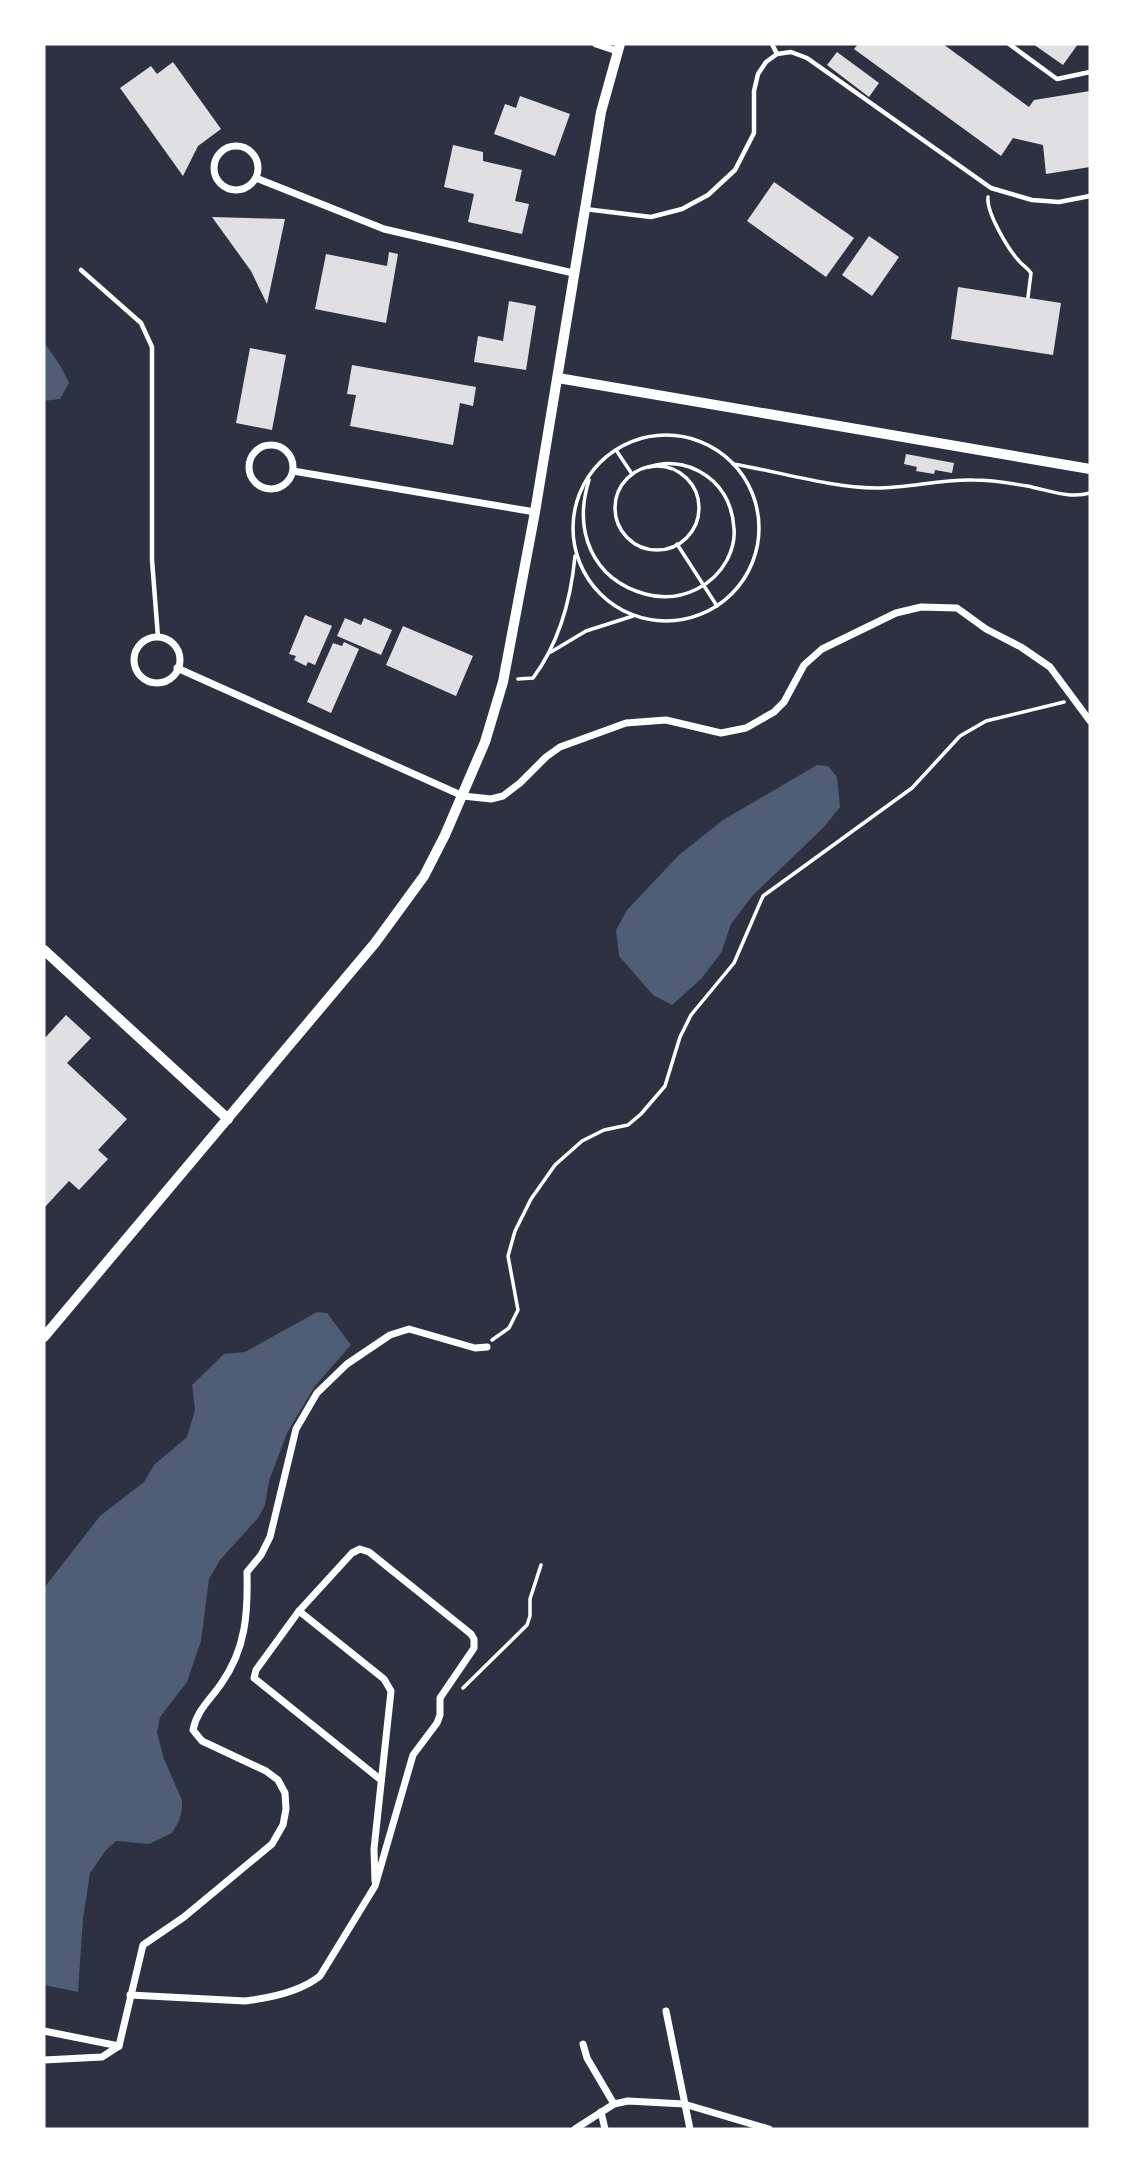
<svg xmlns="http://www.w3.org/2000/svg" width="1134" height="2173" viewBox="0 0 1134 2173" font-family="'Titillium Web',sans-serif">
  <rect width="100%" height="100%" fill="#2d3142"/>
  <!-- water -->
  <g fill="#4f5d75">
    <polygon points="44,342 61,367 69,383 60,399 44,401"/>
    <polygon points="817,765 828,766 837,777 840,807 824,827 753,895 731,924 721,953 701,979 672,1005 653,995 619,956 616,930 627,910 679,855 723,820"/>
    <polygon points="317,1312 327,1313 351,1345 315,1386 287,1433 269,1481 265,1505 258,1518 220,1560 209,1579 201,1641 187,1682 160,1717 157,1733 164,1759 182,1800 182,1810 179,1821 172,1833 149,1844 116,1841 106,1850 90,1873 83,1919 78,1992 44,1985 44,1588 100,1516 144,1482 154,1465 187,1437 195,1410 192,1385 224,1354 245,1352"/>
  </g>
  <!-- building -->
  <g fill="#e0e0e3">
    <polygon points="858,44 943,44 1029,107 1034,100 1090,91 1090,167 1046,174 1043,145 1013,138 1001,156 854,49"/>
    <polygon points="1033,44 1078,44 1063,65"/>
    <polygon points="837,52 879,83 869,97 827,65"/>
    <polygon points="173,62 221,129 198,146 183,176 120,88 151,66 157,74"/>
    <polygon points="520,96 570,114 555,156 494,134 505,104 516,108"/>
    <polygon points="453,145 483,152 483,161 522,170 515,201 529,204 522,234 468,222 474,194 444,187"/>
    <polygon points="774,182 854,238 826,277 747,221"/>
    <polygon points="212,217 285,219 267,304 251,271"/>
    <polygon points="869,236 899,257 872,296 842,275"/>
    <polygon points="389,252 398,254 386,323 315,309 326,254 387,266"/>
    <polygon points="958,287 1061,303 1053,355 951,339"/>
    <polygon points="509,301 536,306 526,370 474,362 478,336 503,341"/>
    <polygon points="250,348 286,355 272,430 236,423"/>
    <polygon points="352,365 476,387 473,406 460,403 453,445 350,426 356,395 347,394"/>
    <polygon points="906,454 954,463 952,473 935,470 934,474 916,471 917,467 904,464"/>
    <polygon points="305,615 332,626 315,665 308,662 306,666 294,660 296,656 289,654"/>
    <polygon points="345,618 361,625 364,618 392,630 381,655 337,636"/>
    <polygon points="403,626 473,656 456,696 386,665"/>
    <polygon points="344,642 359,649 331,713 307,702 333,643 342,646"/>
    <polygon points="66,1015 91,1038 67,1063 127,1119 98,1150 108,1159 79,1190 69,1181 44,1208 44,1039"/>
  </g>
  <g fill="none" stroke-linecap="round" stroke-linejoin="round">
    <!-- path -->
    <g stroke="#fff" stroke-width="3.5">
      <path d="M988,197c-2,15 20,52 31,64 4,5 8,6 12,12l-3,24"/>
      <circle cx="666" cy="528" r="93"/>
      <polyline points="616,450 632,474"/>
      <path d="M733,464c48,8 95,23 143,24 33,0 65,-9 97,-8 18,0 37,3 54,6 21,4 42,13 63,7"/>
      <circle cx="657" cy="508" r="42"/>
      <path d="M589,480c-16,51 3,99 56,114 18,5 36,3 52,-5 14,-7 23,-16 30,-29 5,-10 8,-21 7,-31 -1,-19 -7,-35 -21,-48 -18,-16 -42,-22 -64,-14"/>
      <polyline points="677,544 717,606"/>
      <polyline points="551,652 586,631 633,616"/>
      <path d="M518,679l15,-1c26,-35 38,-79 42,-122"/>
      <polyline points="492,1340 509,1328 518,1310 508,1256 515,1231 531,1199 555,1165 582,1141 604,1130 628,1125 641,1114 665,1086 680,1037 691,1015 734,963 763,896 912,788 960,736 986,721 1064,702"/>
      <polyline points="463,1688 527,1625 530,1616 530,1599 541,1565"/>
    </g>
    <!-- service -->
    <g stroke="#fff" stroke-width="4.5">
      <polyline points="772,44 777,54"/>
      <polyline points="1009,44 1057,79 1090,72"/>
      <polyline points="585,209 651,217 682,209 708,195 735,170 754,133 754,91 758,74 766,62 777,54 791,52 807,58 991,188 1032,200 1059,202 1090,196"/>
      <polyline points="81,270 141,323 152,347 152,560 158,637"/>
    </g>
    <!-- minor -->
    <g stroke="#fff" stroke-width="7">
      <polyline points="596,44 617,51"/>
      <circle cx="236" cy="168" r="22"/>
      <polyline points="256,178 384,229 573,273"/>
      <circle cx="271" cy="467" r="22"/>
      <polyline points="293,471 535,512"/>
      <circle cx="157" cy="660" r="23"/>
      <polyline points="177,668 463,796 491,799 503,796 520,783 546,757 560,747 626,723 666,720 721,733 746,728 774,712 784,702 804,665 822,649 896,613 921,607 957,608 986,629 1021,647 1050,667 1090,721"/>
      <polyline points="299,1611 384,1679 391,1691 374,1849 375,1881"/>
      <path d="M130,1995l115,6c25,-3 55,-9 75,-25l55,-90 38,-131 24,-32 3,-8v-17l34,-50v-9l-3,-5 -102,-82 -9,-3 -8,4 -53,58 -43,59 -2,8 127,102"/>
      <polyline points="666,2011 690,2129"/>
      <polyline points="44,2031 119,2046"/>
      <polyline points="583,2044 587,2058 614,2104"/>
      <path d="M44,2060l58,-3 17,-11 24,-101 41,-28 88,-73 11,-19 3,-16 -1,-16 -7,-13 -12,-9 -64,-30 -9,-11c4,-20 17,-30 28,-46 25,-35 27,-71 26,-112l14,-17 9,-18 26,-108 21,-36 30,-29 43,-29 19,-6 66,19 12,-1"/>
      <polyline points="601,2112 605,2129"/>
      <polyline points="575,2129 614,2104 628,2101 684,2104 769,2129"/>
    </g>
    <!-- tertiary -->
    <g stroke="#fff" stroke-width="10">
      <polyline points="558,378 1090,469"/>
      <polyline points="44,950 228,1119"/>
      <polyline points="44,1337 375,943 424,876 445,835 485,742 503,682 535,512 601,112 620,44"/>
    </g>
  </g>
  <!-- border -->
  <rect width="1134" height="2173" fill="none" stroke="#ffffff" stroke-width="91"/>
</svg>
